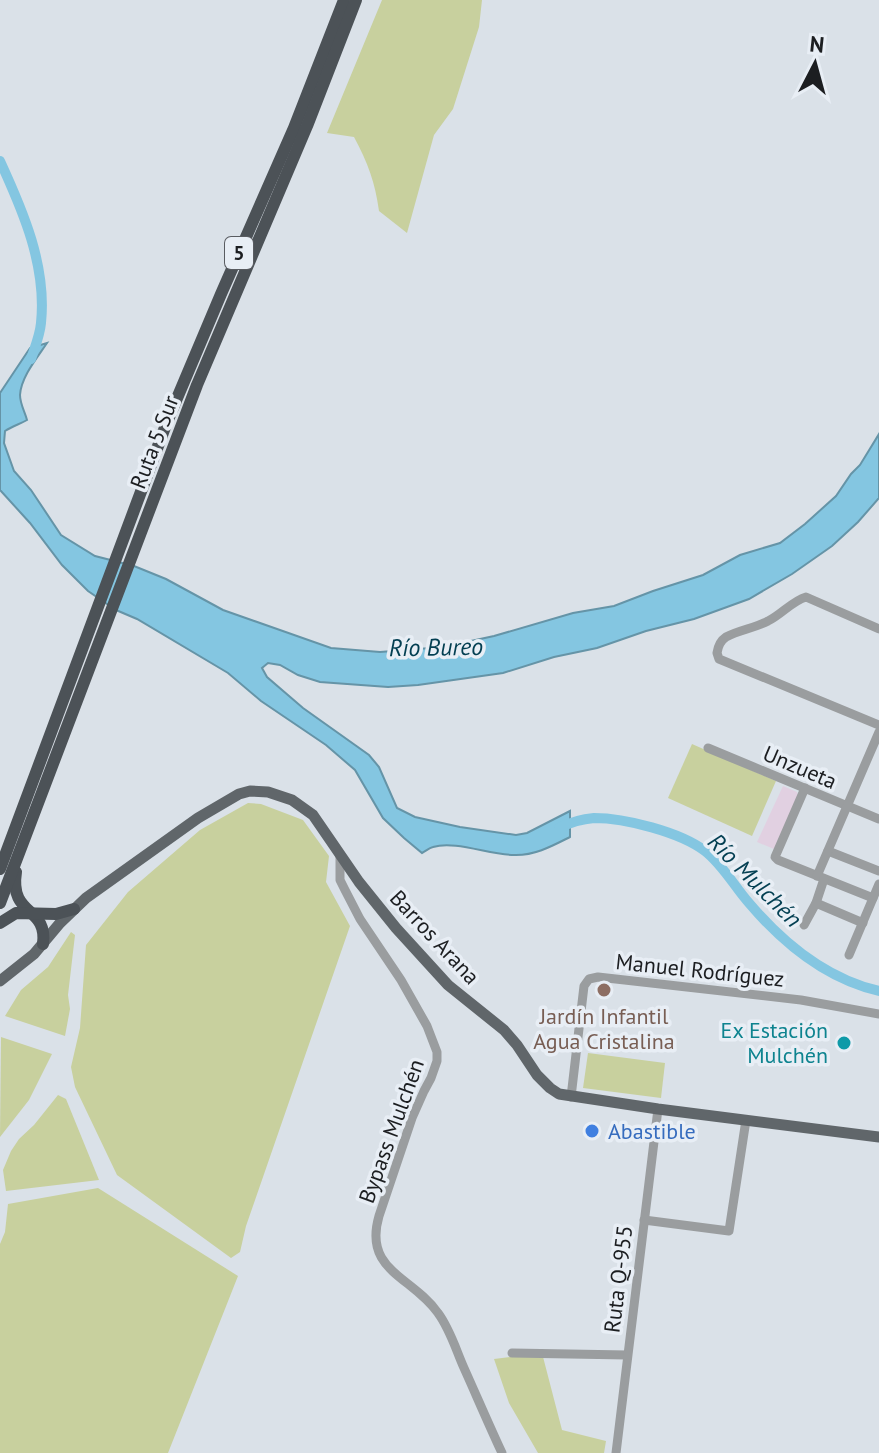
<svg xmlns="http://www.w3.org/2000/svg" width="879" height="1453" viewBox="0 0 879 1453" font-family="'PT Sans',sans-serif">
  <rect width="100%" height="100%" fill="#dae1e8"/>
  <!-- education -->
  <polygon fill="#e1d0e1" points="783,786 797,792 798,795 774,849 757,842"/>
  <!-- green -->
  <g fill="#c8d09e">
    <path d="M382,0h100l-3,27 -26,82 -19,26 -27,98 -28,-22c-4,-29 -11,-48 -25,-74l-27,-4z"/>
    <polygon points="692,744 776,781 752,836 668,798"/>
    <polygon points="248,803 261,804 303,820 329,856 326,882 350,926 246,1226 240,1252 231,1258 117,1175 75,1087 71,1067 80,1028 86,945 128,892 200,830"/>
    <polygon points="71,932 75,935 68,995 70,1009 65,1036 5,1016 21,990 48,967"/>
    <polygon points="1,1037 52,1054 29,1100 0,1137"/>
    <polygon points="588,1053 665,1063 661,1098 583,1088"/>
    <polygon points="58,1095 66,1099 99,1180 6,1191 3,1170 11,1151 19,1139 34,1125"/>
    <polygon points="98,1188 238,1276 168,1453 0,1453 0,1244 5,1232 8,1204"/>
    <polygon points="542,1353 562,1430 606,1441 604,1453 538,1453 509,1403 494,1359"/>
  </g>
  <!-- water -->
  <path fill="#84c6e1" stroke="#6594a7" stroke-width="2" d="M47,343c-10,15 -26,34 -27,52 0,9 5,17 7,25 -7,4 -14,6 -22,11l-1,12 10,28 17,19 30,45 34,21 39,10 32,13 57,31 108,38 49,4 63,-5 51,-11 79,-23 41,-7 39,-15 50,-16 37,-20 40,-12 25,-19 31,-28 15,-22 9,-9 19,-31v64l-21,24 -26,24 -40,28 -43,25 -55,20 -48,12 -49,17 -43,9 -51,16 -85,12 -30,2 -68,-5 -22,-7 -18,-10 -12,-2 -6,5 5,9 36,31 66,47 10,12 18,41 18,9 45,10 56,8 11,-2 43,-22v26c-18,9 -34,18 -54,18 -24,1 -60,-15 -83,-8 -4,1 -7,4 -11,6l-18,-15 -21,-20 -28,-48 -29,-25 -65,-44 -33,-28 -91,-54 -21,-9 -28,-19 -26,-26 -32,-42 -30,-33v-97l30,-45z"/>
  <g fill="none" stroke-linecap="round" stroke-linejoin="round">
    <!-- river -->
    <g stroke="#84c6e1" stroke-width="10">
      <path d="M0,161c23,50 47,105 41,162 -1,12 -6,24 -10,36"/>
      <path d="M559,828c10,-5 23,-9 35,-10 31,0 86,14 111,33 18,14 29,35 44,52 34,40 78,76 130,88"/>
    </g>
    <!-- minor -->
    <g stroke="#9a9d9f" stroke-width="9">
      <path d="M879,629l-73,-32c-14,4 -25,18 -38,24 -13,7 -29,9 -42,16 -6,4 -8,9 -9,16l2,6 160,66"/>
      <polyline points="708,748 879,819"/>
      <polyline points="805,788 775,857 778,860 873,898"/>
      <polyline points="828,851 879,871"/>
      <path d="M340,855v25l5,10 15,29 41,61 26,46 10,26v9l-6,17 -7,13 -12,27 -33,98c-16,55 33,60 59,97 12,16 18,37 26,55 13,29 25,57 38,85"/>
      <polyline points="817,876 879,732"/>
      <polyline points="816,903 863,923"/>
      <polyline points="804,925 816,903 824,879"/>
      <polyline points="849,955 879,884"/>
      <polyline points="571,1097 584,986 589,979 598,977 801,1000 879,1014"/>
      <polyline points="644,1220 729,1231 746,1120"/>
      <polyline points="512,1353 627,1355"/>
      <polyline points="616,1453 658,1109"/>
    </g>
    <!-- major -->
    <polyline stroke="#60666a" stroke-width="11" points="0,981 34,954 60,923 86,898 198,818 239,794 250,791 268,792 292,800 313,815 359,882 396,928 448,985 504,1030 517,1045 537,1075 550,1088 559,1094 658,1109 879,1137"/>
    <!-- highway -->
    <g stroke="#4c5257" stroke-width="12">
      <polyline points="0,869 167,422 221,294 294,128 344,0"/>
      <path d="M16,872c-7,45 32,34 27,72"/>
      <polyline points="0,903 197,385 307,126 356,0"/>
      <polyline points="0,923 16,913 56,914 74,909"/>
    </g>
  </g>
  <!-- markers -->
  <circle fill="#8d6e63" stroke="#e8eef5" stroke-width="3" cx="604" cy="990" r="8"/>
  <circle fill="#0f9aa8" stroke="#e8eef5" stroke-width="3" cx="844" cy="1043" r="8"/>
  <circle fill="#3f7fe0" stroke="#e8eef5" stroke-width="3" cx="592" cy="1131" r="8"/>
  <g text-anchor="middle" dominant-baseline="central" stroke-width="7" stroke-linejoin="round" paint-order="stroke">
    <!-- shield labels -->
    <rect fill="#e8eef5" stroke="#595c61" stroke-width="2" x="225" y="237" width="28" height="32" rx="6"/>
    <g font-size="20" font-weight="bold" fill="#1c1e21">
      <text x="239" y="253">5</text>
    </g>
    <!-- street labels -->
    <g font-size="22" fill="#1c1e21" stroke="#e8eef5">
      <text transform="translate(154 442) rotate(-69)">Ruta 5 Sur</text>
      <text transform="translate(800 767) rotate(23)">Unzueta</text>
      <text transform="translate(435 937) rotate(47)">Barros Arana</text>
      <text transform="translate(700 970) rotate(6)">Manuel Rodríguez</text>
      <text transform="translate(391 1131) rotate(-70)">Bypass Mulchén</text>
      <text transform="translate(618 1279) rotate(-83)">Ruta Q-955</text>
    </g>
    <!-- education labels -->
    <g font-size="22" fill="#785e54" stroke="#e8eef5">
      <text x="604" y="1016">Jardín Infantil<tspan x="604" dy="25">Agua Cristalina</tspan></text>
    </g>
    <!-- culture labels -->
    <g font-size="22" fill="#0d838f" stroke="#e8eef5" text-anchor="end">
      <text x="828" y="1030">Ex Estación<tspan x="828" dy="25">Mulchén</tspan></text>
    </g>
    <!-- shop labels -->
    <g font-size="22" fill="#366cbe" stroke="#e8eef5" text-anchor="start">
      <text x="608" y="1131">Abastible</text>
    </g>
    <!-- water labels -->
    <g font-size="24" font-style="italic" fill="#033f52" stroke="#e8eef5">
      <text transform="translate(436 647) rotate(-1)">Río Bureo</text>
      <text transform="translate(755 880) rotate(45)">Río Mulchén</text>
    </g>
  </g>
  <!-- north arrow -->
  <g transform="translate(815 64) rotate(6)" stroke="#e8eef5" stroke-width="6" paint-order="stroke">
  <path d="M0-6L14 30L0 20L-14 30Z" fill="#1c1e21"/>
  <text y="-12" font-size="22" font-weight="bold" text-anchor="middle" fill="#1c1e21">N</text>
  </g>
</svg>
